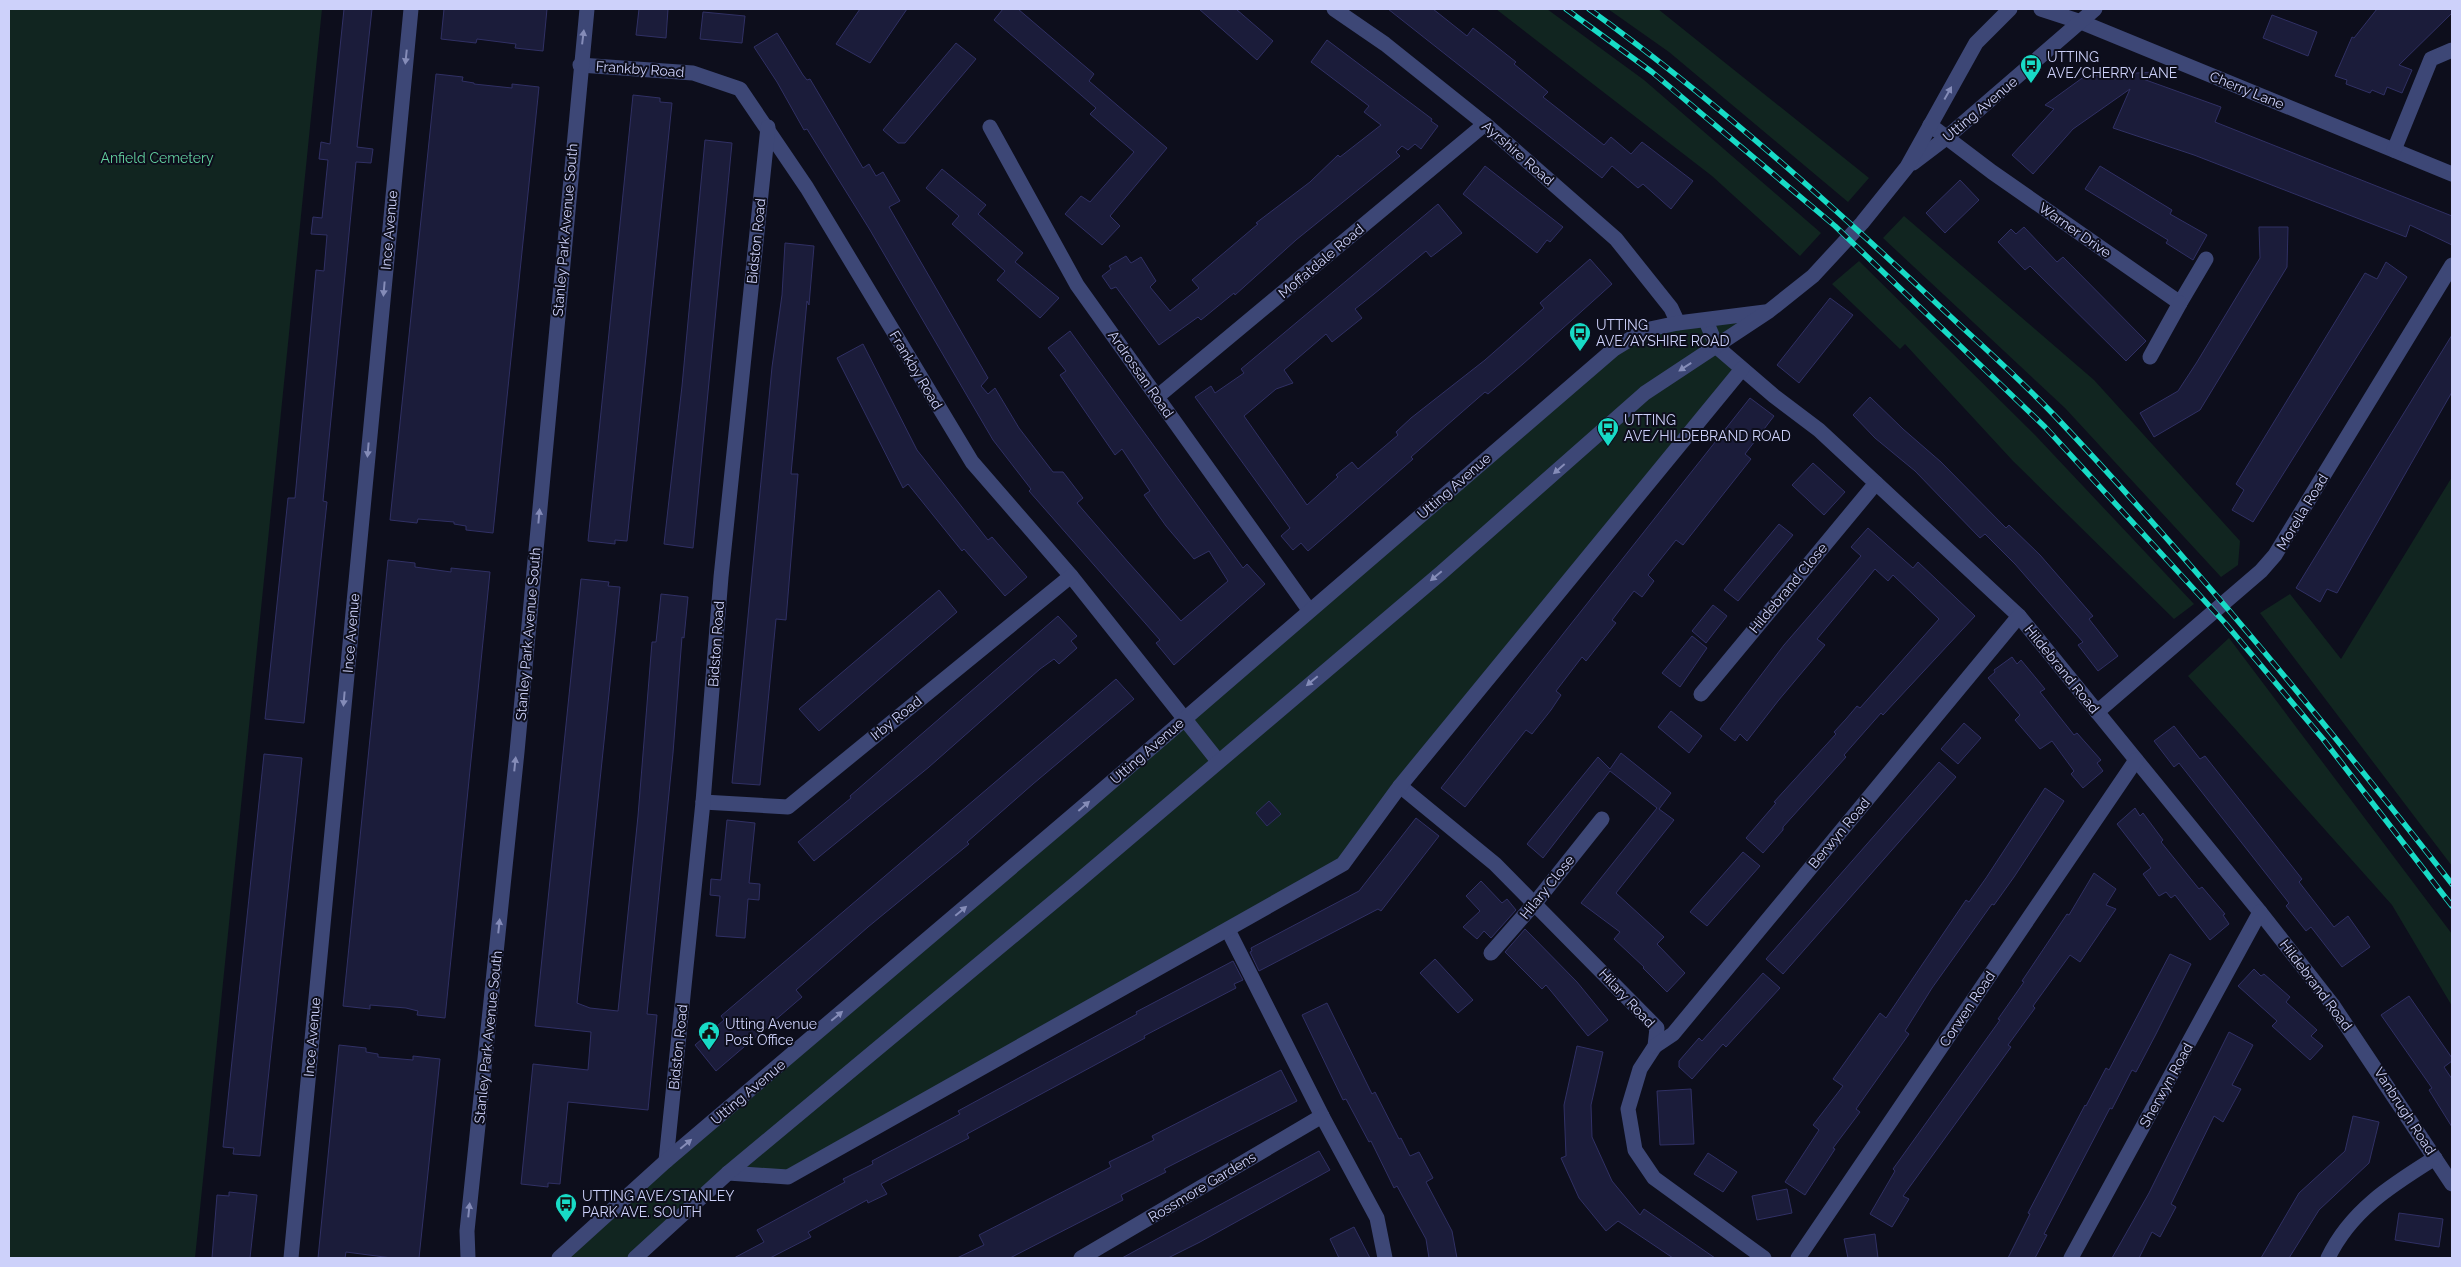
<svg xmlns="http://www.w3.org/2000/svg" width="2461" height="1267" viewBox="0 0 2461 1267" font-family="Raleway,sans-serif">
  <rect width="100%" height="100%" fill="#0d0e1c"/>
  <!-- green -->
  <g fill="#112520">
    <polygon points="9,9 322,9 195,1258 9,1258"/>
    <polygon points="1496,9 1547,9 1644,80 1821,233 1800,256 1712,176"/>
    <polygon points="1608,9 1658,9 1869,178 1848,202 1669,52"/>
    <polygon points="1904,216 2094,380 2240,541 2238,565 2221,577 2065,408 1883,238"/>
    <polygon points="1859,261 2035,435 2194,604 2174,619 2013,461 1905,344 1900,349 1832,284"/>
    <polygon points="1769,311 1717,346 1742,369 1343,864 788,1177 728,1173 635,1258 559,1258 1645,330"/>
    <polygon points="2452,477 2452,866 2260,613 2290,594 2341,659"/>
    <polygon points="2229,638 2452,934 2452,1006 2392,905 2188,676"/>
  </g>
  <!-- building -->
  <g fill="#1b1c3a" stroke="#303064">
    <polygon points="344,9 372,9 357,147 373,149 371,163 356,162 323,501 327,502 324,530 304,723 265,719 288,498 295,498 316,270 324,271 327,235 311,234 313,217 322,218 328,160 319,159 321,142 330,144"/>
    <polygon points="444,9 547,9 543,51 515,48 516,44 477,39 476,43 441,39"/>
    <polygon points="639,9 668,9 666,38 636,35"/>
    <polygon points="860,9 907,9 870,63 836,44"/>
    <polygon points="1003,9 1018,9 1094,74 1089,81 1167,148 1110,216 1120,226 1102,245 1065,214 1081,196 1090,202 1134,152 1090,114 1096,108 994,20"/>
    <polygon points="1199,9 1236,9 1273,41 1257,60"/>
    <polygon points="1388,9 1433,9 1467,36 1473,28 1516,62 1514,64 1548,92 1543,97 1604,145 1611,137 1631,154 1642,142 1693,181 1671,209 1643,184 1638,188 1612,166 1602,178"/>
    <polygon points="2377,9 2452,9 2452,13 2399,65 2412,70 2402,93 2387,87 2384,95 2372,90 2370,93 2346,84 2347,80 2335,76 2352,37 2354,38"/>
    <polygon points="703,12 745,16 742,43 700,39"/>
    <polygon points="2272,15 2317,32 2308,56 2263,38"/>
    <polygon points="777,33 803,75 807,80 810,79 863,168 869,164 876,176 883,172 900,201 889,207 988,378 981,386 988,394 995,388 1019,428 1053,472 1063,472 1083,498 1077,503 1128,562 1181,621 1228,581 1209,551 1194,559 1166,526 1144,495 1150,491 1122,449 1115,455 1060,375 1066,371 1048,348 1070,331 1243,568 1247,564 1265,584 1174,665 1156,643 1160,640 1029,491 1031,489 993,440 870,230 807,129 804,130 777,82 754,47"/>
    <polygon points="1327,40 1432,119 1431,121 1438,126 1421,149 1415,144 1408,150 1402,146 1396,152 1400,156 1296,240 1235,295 1234,293 1201,320 1198,317 1159,345 1116,287 1111,289 1102,276 1111,269 1109,266 1126,256 1131,263 1141,257 1156,281 1150,287 1170,311 1199,288 1192,280 1258,224 1256,223 1310,182 1338,155 1340,157 1381,125 1364,112 1369,106 1311,62"/>
    <polygon points="956,43 976,59 905,143 898,143 883,130"/>
    <polygon points="2154,72 2143,79 2221,107 2215,122 2452,216 2452,245 2410,225 2406,237 2194,155 2113,128 2130,89 2073,129 2033,174 2012,155 2054,109 2045,105 2085,76"/>
    <polygon points="436,74 463,77 462,81 474,83 474,84 512,88 512,84 539,87 493,533 466,530 466,526 454,524 454,522 418,519 417,523 390,520"/>
    <polygon points="633,95 660,98 660,102 672,103 627,541 615,540 615,544 588,541"/>
    <polygon points="705,140 732,143 693,548 664,544 682,386"/>
    <polygon points="1485,166 1563,227 1550,242 1547,240 1537,253 1463,194"/>
    <polygon points="2100,166 2172,210 2170,214 2207,235 2193,260 2166,243 2168,240 2085,189"/>
    <polygon points="942,169 986,205 978,214 1023,253 1015,262 1059,298 1040,318 997,280 1005,271 952,224 959,216 926,188"/>
    <polygon points="1960,180 1979,200 1945,233 1926,213"/>
    <polygon points="1438,204 1462,233 1431,257 1426,251 1374,294 1355,309 1362,318 1332,342 1326,334 1284,370 1293,383 1276,389 1244,416 1307,505 1338,477 1336,475 1352,462 1358,469 1398,435 1396,432 1411,418 1485,360 1544,308 1540,303 1590,259 1612,284 1523,364 1488,394 1485,392 1446,426 1411,457 1413,459 1323,538 1308,551 1301,543 1293,550 1281,536 1290,528 1195,397 1211,386 1215,393 1244,373 1241,369"/>
    <polygon points="2024,227 2057,262 2063,257 2146,341 2126,361 2030,266 2025,270 1998,242 2011,229 2016,234"/>
    <polygon points="2259,227 2288,227 2287,267 2200,410 2154,437 2140,413 2178,391 2197,362 2260,258"/>
    <polygon points="785,243 814,246 809,305 807,301 791,474 798,474 786,620 776,619 760,785 732,783 772,367 782,295"/>
    <polygon points="2386,262 2407,277 2253,522 2232,510 2244,490 2236,484 2365,273 2377,279"/>
    <polygon points="1830,298 1853,315 1799,383 1777,365"/>
    <polygon points="2452,335 2452,392 2337,593 2327,589 2320,602 2296,588"/>
    <polygon points="863,344 917,450 988,540 992,537 1027,577 1005,596 964,549 962,551 908,484 903,488 837,358"/>
    <polygon points="1870,397 1903,429 1941,462 2006,528 2009,525 2040,555 2093,616 2089,619 2118,656 2098,671 2078,645 2083,642 2015,564 1985,534 1980,538 1915,471 1875,438 1853,415"/>
    <polygon points="1750,398 1774,416 1745,454 1751,459 1683,545 1676,540 1648,575 1654,581 1642,597 1634,591 1612,620 1616,623 1586,661 1582,657 1556,691 1561,695 1551,710 1532,734 1526,730 1465,807 1441,788"/>
    <polygon points="1813,463 1845,492 1824,515 1792,485"/>
    <polygon points="1779,524 1793,535 1738,601 1724,590"/>
    <polygon points="1868,528 1913,568 1918,562 1975,616 1883,715 1881,713 1844,755 1846,757 1783,827 1783,830 1763,853 1746,838 1776,803 1774,802 1836,734 1834,732 1846,719 1857,706 1860,708 1939,619 1893,575 1888,581 1875,569 1817,639 1825,645 1778,701 1747,741 1740,734 1735,741 1720,729 1784,645 1861,556 1851,547"/>
    <polygon points="388,560 415,563 415,567 451,572 451,568 490,572 445,1018 417,1015 418,1011 406,1008 370,1005 370,1009 343,1006"/>
    <polygon points="581,579 609,582 608,586 620,587 577,1003 590,1008 618,1011 638,816 652,642 656,642 661,594 688,597 684,638 682,637 673,753 647,1014 657,1015 648,1110 568,1102 560,1184 548,1183 548,1187 521,1184 533,1064 588,1070 591,1032 535,1026"/>
    <polygon points="939,590 957,612 819,731 799,709"/>
    <polygon points="1713,605 1727,616 1706,643 1692,631"/>
    <polygon points="1058,616 1077,636 1071,641 1077,648 1059,664 1054,659 1040,669 929,767 814,861 798,842 851,798 850,796"/>
    <polygon points="1692,636 1707,648 1680,687 1662,673"/>
    <polygon points="2012,657 2017,664 2021,660 2045,689 2040,692 2074,735 2077,733 2101,760 2097,763 2103,771 2083,788 2071,774 2074,771 2052,741 2040,749 2015,720 2020,715 1988,678 1995,672 1994,670"/>
    <polygon points="1116,679 1134,699 1033,784 967,842 969,844 868,927 796,990 802,997 716,1071 695,1045 724,1020 721,1016"/>
    <polygon points="1671,711 1702,736 1689,753 1658,727"/>
    <polygon points="1964,723 1981,738 1958,764 1941,749"/>
    <polygon points="2174,726 2200,759 2205,756 2302,879 2299,882 2334,927 2348,916 2370,947 2342,967 2311,927 2306,931 2286,906 2289,903 2179,763 2174,767 2154,741"/>
    <polygon points="1621,753 1671,793 1659,809 1674,820 1616,893 1664,937 1657,944 1685,973 1667,992 1643,968 1644,967 1614,939 1620,932 1581,903 1657,808 1610,771 1543,858 1527,844 1598,757 1610,769"/>
    <polygon points="264,754 302,758 260,1156 233,1154 234,1148 223,1147"/>
    <polygon points="1939,762 1956,777 1783,974 1766,959"/>
    <polygon points="2045,788 2064,801 2014,877 1994,905 1992,904 1932,988 1905,1031 1909,1034 1856,1109 1860,1112 1833,1148 1835,1149 1805,1195 1785,1182 1819,1130 1813,1125 1843,1086 1833,1079 1880,1013 1886,1018 1966,900 1969,902 1986,878"/>
    <polygon points="1269,801 1281,814 1267,826 1256,813"/>
    <polygon points="2135,808 2140,816 2143,813 2163,840 2161,842 2199,889 2202,887 2225,914 2223,915 2229,924 2210,940 2175,895 2171,898 2166,892 2159,896 2143,874 2151,868 2117,824"/>
    <polygon points="1416,818 1439,836 1381,911 1378,909 1259,971 1250,952 1252,951 1251,948 1359,891"/>
    <polygon points="727,820 755,823 749,883 760,884 759,900 748,899 745,938 716,936 720,896 710,895 711,879 721,880"/>
    <polygon points="1743,852 1760,866 1707,926 1690,912"/>
    <polygon points="2094,873 2116,889 2106,905 2116,909 2080,962 2070,955 2033,1006 2035,1008 2008,1045 2011,1047 1903,1196 1909,1199 1892,1227 1870,1214 1895,1171 1893,1169 2000,1020 1998,1019 2024,982 2022,981 2067,914 2069,915"/>
    <polygon points="1481,881 1502,903 1507,899 1516,910 1491,938 1484,931 1477,939 1463,927 1480,911 1466,896"/>
    <polygon points="1525,929 1577,982 1608,1020 1588,1036 1546,985 1542,989 1505,952"/>
    <polygon points="2170,954 2191,964 2156,1034 2136,1072 2132,1070 2112,1109 2110,1108 2044,1234 2047,1235 2035,1258 2008,1258 2030,1214 2028,1213 2085,1105 2086,1106 2106,1068 2109,1070"/>
    <polygon points="1435,959 1473,1000 1458,1013 1420,973"/>
    <polygon points="1233,961 1243,980 1234,984 1236,988 1144,1036 1145,1038 967,1134 969,1138 881,1184 887,1194 868,1203 867,1200 808,1232 811,1237 770,1258 734,1258 764,1242 757,1230 845,1182 843,1179 873,1164 872,1161 960,1114 958,1111 1137,1014 1136,1012"/>
    <polygon points="2254,969 2261,976 2264,974 2290,997 2286,1002 2317,1030 2311,1036 2323,1046 2310,1060 2272,1026 2277,1021 2238,986"/>
    <polygon points="1763,973 1780,988 1726,1047 1723,1044 1692,1079 1679,1067 1679,1061 1699,1038 1702,1041"/>
    <polygon points="2409,996 2452,1058 2452,1061 2444,1067 2452,1079 2452,1127 2429,1090 2432,1088 2381,1015"/>
    <polygon points="1327,1003 1372,1094 1375,1092 1399,1139 1401,1138 1410,1156 1419,1152 1433,1178 1426,1182 1452,1231 1457,1258 1429,1258 1426,1239 1415,1219 1397,1186 1394,1188 1371,1141 1369,1142 1346,1099 1343,1100 1302,1015"/>
    <polygon points="2229,1032 2253,1045 2232,1085 2241,1089 2223,1122 2214,1116 2171,1204 2176,1207 2160,1237 2152,1232 2139,1258 2112,1258 2149,1193"/>
    <polygon points="339,1045 366,1048 366,1052 378,1054 378,1057 413,1060 413,1056 440,1059 419,1258 392,1258 346,1252 345,1258 318,1258"/>
    <polygon points="1577,1046 1603,1052 1591,1105 1592,1137 1612,1181 1640,1215 1644,1209 1715,1258 1673,1258 1618,1221 1606,1231 1579,1198 1561,1158 1566,1156 1564,1105"/>
    <polygon points="1281,1070 1297,1101 1164,1169 1166,1172 1121,1195 1123,1200 1010,1258 957,1258 984,1245 979,1235 1111,1167 1109,1162 1154,1140 1152,1136"/>
    <polygon points="1691,1089 1694,1144 1660,1145 1657,1091"/>
    <polygon points="2353,1116 2379,1122 2369,1163 2319,1210 2289,1258 2261,1258 2299,1193 2345,1151"/>
    <polygon points="1319,1151 1330,1170 1200,1242 1168,1258 1122,1258"/>
    <polygon points="1708,1153 1737,1172 1723,1192 1694,1174"/>
    <polygon points="1787,1189 1792,1213 1757,1220 1752,1196"/>
    <polygon points="229,1192 257,1195 250,1258 212,1258 217,1195 229,1196"/>
    <polygon points="2399,1213 2443,1219 2439,1247 2395,1240"/>
    <polygon points="1354,1227 1370,1258 1339,1258 1330,1239"/>
    <polygon points="1875,1234 1878,1258 1848,1258 1844,1239"/>
  </g>
  <g fill="none" stroke-linecap="round" stroke-linejoin="round">
    <!-- minor -->
    <g stroke="#3d4776" stroke-width="15">
      <polyline points="1334,9 1385,44 1485,124 1616,239 1671,308 1678,323"/>
      <polyline points="2041,9 2081,22 2452,174"/>
      <polyline points="580,65 693,73 740,89 807,188 972,462 1071,576 1218,761"/>
      <polyline points="1930,125 1992,172 2180,303 2206,259"/>
      <polyline points="990,127 1077,285 1309,610"/>
      <polyline points="2394,150 2431,59 2452,50"/>
      <polyline points="1913,163 1946,138 2095,9"/>
      <polyline points="1706,321 1717,347 1774,396 1819,430 2019,616 2260,912 2332,1004 2452,1184"/>
      <polyline points="2150,357 2180,303"/>
      <polyline points="1157,397 1485,124"/>
      <polyline points="1701,694 1876,483"/>
      <polyline points="2097,712 2261,571 2275,555 2452,265"/>
      <polyline points="1400,786 1495,864 1657,1028 1655,1046 1640,1069 1628,1109 1635,1150 1654,1178 1764,1258"/>
      <polyline points="703,802 788,807 1071,576"/>
      <polyline points="1228,930 1322,1116"/>
      <polyline points="1491,953 1535,903 1602,819"/>
      <polyline points="1655,1046 1673,1034 2019,616"/>
      <polyline points="666,1161 703,802 721,577 768,127"/>
      <polyline points="728,1173 788,1177 1343,864 1400,786 1742,369"/>
      <polyline points="291,1258 411,9"/>
      <polyline points="468,1258 467,1231 517,752 587,9"/>
      <polyline points="559,1258 666,1161 1086,804 1614,349 1645,330 1678,323 1765,312"/>
      <polyline points="635,1258 728,1173 1075,884 1441,573 1645,393 1769,311 1813,276 1862,223 1907,167 1976,43 2010,9"/>
      <polyline points="1081,1258 1322,1116 1377,1218 1385,1258"/>
      <polyline points="1798,1258 2136,760"/>
      <polyline points="2071,1258 2260,912"/>
      <path d="M2328,1258c23,-48 64,-73 107,-100"/>
    </g>
    <!-- rail casing -->
    <g stroke="#18dbc6" stroke-width="5.5">
      <g id="rail">
        <polyline points="1566,9 1652,72 1835,226 2045,427 2225,623 2323,739 2452,906"/>
        <path d="M1589,9c122,88 235,189 345,292 40,38 83,75 121,115 141,149 270,307 397,468"/>
      </g>
    </g>
    <!-- rail -->
    <use href="#rail" stroke="#0d0e1c" stroke-width="4" stroke-dasharray="11" stroke-linecap="butt"/>
  </g>
  <!-- one-way arrows -->
  <defs><path id="oneway-solid" d="M-6-.8H1V-3.2L6.5 0L1 3.2V.8H-6Z" transform="scale(1.25)"/></defs>
  <g fill="#858cb8">
    <use href="#oneway-solid" transform="translate(583 37) rotate(-83)"/>
    <use href="#oneway-solid" transform="translate(406 57) rotate(96)"/>
    <use href="#oneway-solid" transform="translate(1948 93) rotate(-61)"/>
    <use href="#oneway-solid" transform="translate(384 289) rotate(95)"/>
    <use href="#oneway-solid" transform="translate(1685 367) rotate(147)"/>
    <use href="#oneway-solid" transform="translate(368 450) rotate(95)"/>
    <use href="#oneway-solid" transform="translate(1559 469) rotate(139)"/>
    <use href="#oneway-solid" transform="translate(539 516) rotate(-85)"/>
    <use href="#oneway-solid" transform="translate(1436 576) rotate(140)"/>
    <use href="#oneway-solid" transform="translate(1312 681) rotate(140)"/>
    <use href="#oneway-solid" transform="translate(344 699) rotate(95)"/>
    <use href="#oneway-solid" transform="translate(515 764) rotate(-84)"/>
    <use href="#oneway-solid" transform="translate(1084 806) rotate(-41)"/>
    <use href="#oneway-solid" transform="translate(961 911) rotate(-40)"/>
    <use href="#oneway-solid" transform="translate(499 926) rotate(-84)"/>
    <use href="#oneway-solid" transform="translate(837 1016) rotate(-40)"/>
    <use href="#oneway-solid" transform="translate(686 1144) rotate(-40)"/>
    <use href="#oneway-solid" transform="translate(469 1210) rotate(-84)"/>
  </g>
  <!-- icons -->
  <defs>
    <g id="bus-pin" transform="scale(1.125)"><path d="M0 17L-7.5 6A9.5 9.5 0 1 1 7.5 6Z" fill="#18dbc6" stroke="#0d0e1c"/><path d="M-5-6H5V4H4V6H2V4H-2V6H-4V4H-5ZM-3.5-4V0h7V-4ZM-3.5 1.2v1.5H-2V1.2ZM2 1.2v1.5H3.5V1.2Z" fill="#111"/></g>
    <g id="civic-pin" transform="scale(1.125)"><path d="M0 17L-7.5 6A9.5 9.5 0 1 1 7.5 6Z" fill="#18dbc6" stroke="#0d0e1c"/><path d="M-.6-6.5H3V-4.5H.6V-3L4-1V1h2V6H-6V1h2V-1L-.6-3ZM-1.2 2.5V6h2.4V2.5Z" fill="#111"/></g>
  </defs>
  <g fill-rule="evenodd">
    <use href="#bus-pin" x="2031" y="65"/>
    <use href="#bus-pin" x="1580" y="333"/>
    <use href="#bus-pin" x="1608" y="428"/>
    <use href="#civic-pin" x="709" y="1032"/>
    <use href="#bus-pin" x="566" y="1204"/>
  </g>
  <g text-anchor="middle" dominant-baseline="central" stroke-width="4" stroke-linejoin="round" paint-order="stroke">
    <!-- poi labels -->
    <g font-size="14" fill="#cdd1fa" stroke="#0d0e1c" text-anchor="start">
      <text x="2047" y="57">UTTING<tspan x="2047" dy="16">AVE/CHERRY LANE</tspan></text>
      <text x="1596" y="325">UTTING<tspan x="1596" dy="16">AVE/AYSHIRE ROAD</tspan></text>
      <text x="1624" y="420">UTTING<tspan x="1624" dy="16">AVE/HILDEBRAND ROAD</tspan></text>
      <text x="725" y="1024">Utting Avenue<tspan x="725" dy="16">Post Office</tspan></text>
      <text x="582" y="1196">UTTING AVE/STANLEY<tspan x="582" dy="16">PARK AVE. SOUTH</tspan></text>
    </g>
    <!-- street labels -->
    <g font-size="14" fill="#cdd1fa" stroke="#0d0e1c">
      <text transform="translate(640 69) rotate(4)">Frankby Road</text>
      <text transform="translate(2247 90) rotate(22)">Cherry Lane</text>
      <text transform="translate(1980 109) rotate(-40)">Utting Avenue</text>
      <text transform="translate(1518 153) rotate(41)">Ayrshire Road</text>
      <text transform="translate(389 230) rotate(-85)">Ince Avenue</text>
      <text transform="translate(565 230) rotate(-85)">Stanley Park Avenue South</text>
      <text transform="translate(2075 230) rotate(35)">Warner Drive</text>
      <text transform="translate(756 241) rotate(-84)">Bidston Road</text>
      <text transform="translate(1321 261) rotate(-40)">Moffatdale Road</text>
      <text transform="translate(916 370) rotate(59)">Frankby Road</text>
      <text transform="translate(1141 374) rotate(55)">Ardrossan Road</text>
      <text transform="translate(1454 486) rotate(-41)">Utting Avenue</text>
      <text transform="translate(2302 512) rotate(-59)">Morella Road</text>
      <text transform="translate(1788 588) rotate(-50)">Hildebrand Close</text>
      <text transform="translate(351 633) rotate(-85)">Ince Avenue</text>
      <text transform="translate(528 634) rotate(-85)">Stanley Park Avenue South</text>
      <text transform="translate(716 644) rotate(-86)">Bidston Road</text>
      <text transform="translate(2062 669) rotate(51)">Hildebrand Road</text>
      <text transform="translate(896 718) rotate(-39)">Irby Road</text>
      <text transform="translate(1147 751) rotate(-41)">Utting Avenue</text>
      <text transform="translate(1839 833) rotate(-50)">Berwyn Road</text>
      <text transform="translate(1547 887) rotate(-51)">Hilary Close</text>
      <text transform="translate(2316 985) rotate(53)">Hildebrand Road</text>
      <text transform="translate(1627 998) rotate(47)">Hilary Road</text>
      <text transform="translate(1967 1009) rotate(-56)">Corwen Road</text>
      <text transform="translate(312 1037) rotate(-85)">Ince Avenue</text>
      <text transform="translate(488 1037) rotate(-84)">Stanley Park Avenue South</text>
      <text transform="translate(678 1047) rotate(-84)">Bidston Road</text>
      <text transform="translate(2166 1085) rotate(-61)">Sherwyn Road</text>
      <text transform="translate(748 1092) rotate(-40)">Utting Avenue</text>
      <text transform="translate(2405 1111) rotate(57)">Vanbrugh Road</text>
      <text transform="translate(1202 1187) rotate(-31)">Rossmore Gardens</text>
    </g>
    <!-- park labels -->
    <g font-size="14" fill="#62d19e" stroke="#0d0e1c">
      <text x="157" y="158">Anfield Cemetery</text>
    </g>
  </g>
  <!-- border -->
  <rect width="2461" height="1267" fill="none" stroke="#cdd1fa" stroke-width="20"/>
</svg>
